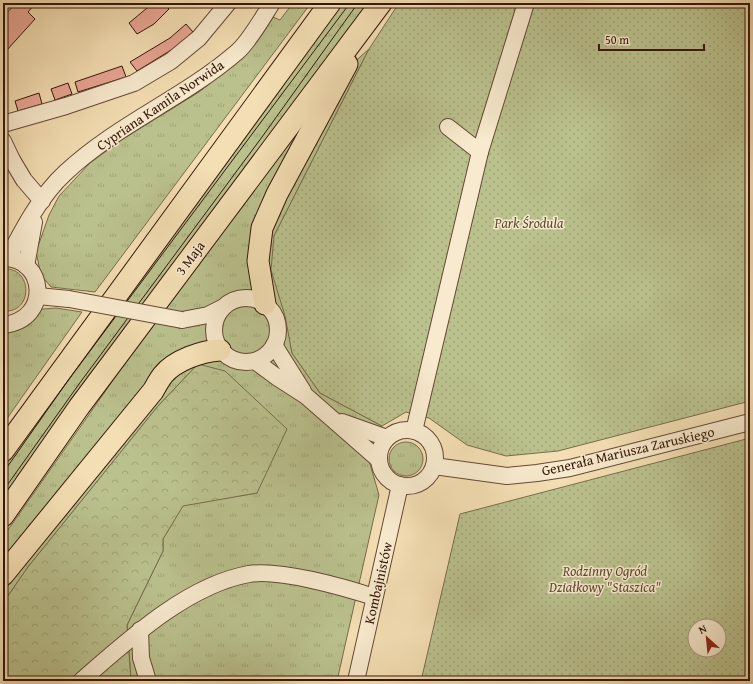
<svg xmlns="http://www.w3.org/2000/svg" width="753" height="684" viewBox="0 0 753 684" font-family="'Gentium Book Plus',serif">
  <defs>
    <pattern id="grass-tufts" width="24" height="20" patternUnits="userSpaceOnUse"><rect width="24" height="20" fill="#bac18d"/><path d="M3 7l-1-3M5 7V3M7 7l1-3M15 17l-1-3M17 17v-4M19 17l1-3" fill="none" stroke="#a0a578"/></pattern>
    <pattern id="forest-crowns" width="20" height="18" patternUnits="userSpaceOnUse"><rect width="20" height="18" fill="#bac18d"/><path d="M2 6a3 3 0 1 1 6 0M12 15a3 3 0 1 1 6 0" fill="none" stroke="#a0a578"/></pattern>
    <pattern id="park-dots" width="8" height="8" patternUnits="userSpaceOnUse"><rect width="8" height="8" fill="#bac18d"/><path d="M2 2h.1M6 6h.1" fill="none" stroke="#a0a578" stroke-width="1.8" stroke-linecap="round"/></pattern>
  </defs>
  <rect width="100%" height="100%" fill="#f4deb3"/>
  <filter id="stains"><feTurbulence type="fractalNoise" baseFrequency=".005" numOctaves="4"/><feColorMatrix values="0 0 0 0 .2 0 0 0 0 .09 0 0 0 0 .02 0 0 0 .5 -.17"/></filter>
  <radialGradient id="worn" r=".72"><stop offset=".6" stop-color="#630" stop-opacity="0"/><stop offset="1" stop-color="#630" stop-opacity=".3"/></radialGradient>
  <!-- grass -->
  <g fill="url(#grass-tufts)" stroke="#786c4b">
    <polygon points="293,3 311,3 95,292 51,287 41,275 36,252 49,215 59,196 90,163 120,141 199,92 236,63 273,17 280,20"/>
    <polygon points="339,3 371,3 3,503 3,460"/>
    <polygon points="369,49 274,236 292,353 320,393 382,426 368,457 379,495 337,681 131,681 127,625 163,551 163,539 183,505 257,493 198,364 158,406 28,567 3,603 3,537 135,349 331,83"/>
    <path d="M3,269c30,-3 31,45 0,42z"/>
    <polygon points="56,308 82,312 3,424 3,332 43,309"/>
    <circle cx="406" cy="459" r="17"/>
  </g>
  <!-- forest -->
  <polygon fill="url(#forest-crowns)" stroke="#786c4b" points="198,364 225,371 287,429 257,493 183,506 163,539 163,551 127,625 131,681 3,681 3,603 28,567 158,406"/>
  <!-- park -->
  <g fill="url(#park-dots)" stroke="#786c4b" fill-rule="evenodd">
    <polygon points="399,3 428,3 431,6 434,3 750,3 750,401 558,451 506,456 467,445 429,418 406,412 382,426 320,393 292,353 285,316 271,270 274,236 369,49"/>
    <path d="M750,438v243h-329l39,-167zM695,626h24v24h-24z"/>
  </g>
  <!-- building -->
  <g fill="#e9a694" stroke="#351709">
    <polygon points="16,3 36,3 28,12 35,19 7,50 3,46 3,17"/>
    <polygon points="153,3 163,3 169,9 154,24 137,34 129,23"/>
    <polygon points="186,24 193,32 176,47 137,71 130,62 170,38"/>
    <polygon points="122,66 126,77 78,92 75,82"/>
    <polygon points="68,83 72,94 55,100 51,89"/>
    <polygon points="39,93 42,104 18,111 15,101"/>
  </g>
  <g fill="none" stroke-linecap="round" stroke-linejoin="round">
    <!-- minor casing -->
    <g stroke="#654934" stroke-width="18">
      <g id="minor">
        <polyline points="3,124 66,106 134,83 171,61 199,38 228,3"/>
        <polyline points="448,127 480,152"/>
        <polyline points="3,141 12,160"/>
        <polyline points="3,161 12,160 24,180 42,201"/>
        <path d="M3,258c43,-1 49,62 0,67"/>
        <path d="M8,258c15,-29 33,-63 57,-85 52,-49 119,-75 172,-121 12,-10 26,-35 35,-49"/>
        <polyline points="26,266 34,222"/>
        <polyline points="38,296 69,299"/>
        <circle cx="246" cy="330" r="32"/>
        <polyline points="182,320 208,315 222,308"/>
        <polyline points="274,345 303,391"/>
        <polyline points="255,361 278,378 306,396 378,459"/>
        <polyline points="342,422 387,438"/>
        <circle cx="407" cy="458" r="28"/>
        <polyline points="414,431 480,152 526,3"/>
        <polyline points="434,466 507,476 537,473 570,468 750,422"/>
        <polyline points="140,630 141,658 148,681"/>
        <path d="M81,681c46,-40 106,-96 168,-107 31,-5 94,13 125,23"/>
        <polyline points="356,681 400,485"/>
      </g>
    </g>
    <!-- major casing -->
    <g stroke="#351709" stroke-width="23">
      <g id="major">
        <polyline points="265,304 258,261 262,228 277,194 347,64"/>
        <polyline points="3,451 330,3"/>
        <polyline points="3,516 79,407 381,3"/>
        <path d="M3,575l150,-184c3,-5 6,-11 10,-16 12,-15 39,-24 57,-25"/>
      </g>
    </g>
    <!-- minor -->
    <use href="#minor" stroke="#f8eace" stroke-width="16"/>
    <!-- major -->
    <use href="#major" stroke="#f4deb3" stroke-width="21"/>
    <!-- tram -->
    <g stroke="#351709" stroke-width="1">
      <polyline points="3,473 69,379 350,3"/>
      <polyline points="3,491 79,384 262,137 358,3"/>
    </g>
    <!-- minor-bridge casing -->
    <g stroke="#654934" stroke-width="18" stroke-linecap="butt">
      <polyline id="minor-bridge" points="69,299 182,320"/>
    </g>
    <!-- minor-bridge -->
    <use href="#minor-bridge" stroke="#f8eace" stroke-width="16"/>
  </g>
  <g text-anchor="middle" dominant-baseline="central" stroke-width="3" stroke-linejoin="round" paint-order="stroke">
    <!-- street labels -->
    <g font-size="14" fill="#351709" stroke="#f8eace">
      <text transform="translate(160 105) rotate(-34)">Cypriana Kamila Norwida</text>
      <text transform="translate(190 258) rotate(-53)">3 Maja</text>
      <text transform="translate(628 451) rotate(-13)">Generała Mariusza Zaruskiego</text>
      <text transform="translate(378 583) rotate(-77)">Kombajnistów</text>
    </g>
    <!-- park labels -->
    <g font-size="14" font-style="italic" fill="#5d4a31" stroke="#f8eace">
      <text x="529" y="223">Park Środula</text>
      <text x="605" y="571">Rodzinny Ogród<tspan x="605" dy="16">Działkowy "Staszica"</tspan></text>
    </g>
  </g>
  <!-- margin -->
  <rect width="753" height="684" fill="none" stroke="#f4deb3" stroke-width="16"/>
  <rect x="4" y="4" width="745" height="676" fill="none" stroke="#351709" stroke-width="2"/>
  <rect x="8" y="8" width="737" height="668" fill="none" stroke="#351709"/>
  <!-- north arrow -->
  <g transform="translate(707 638) rotate(333)"><circle r="19" fill="#f8eace" stroke="#aa967f"/>
  <path d="M0-3L7 15L0 10L-7 15Z" fill="#8f2418"/>
  <text y="-6" font-size="11" font-weight="bold" text-anchor="middle" fill="#351709">N</text>
  </g>
  <!-- scale -->
  <path d="M599 44v6h105v-6" fill="none" stroke="#351709" stroke-width="2"/>
  <text x="605" y="44" font-size="12" fill="#351709" stroke="#f8eace" stroke-width="3" paint-order="stroke">50 m</text>
  <rect width="100%" height="100%" filter="url(#stains)"/>
  <rect width="100%" height="100%" fill="url(#worn)"/>
</svg>
